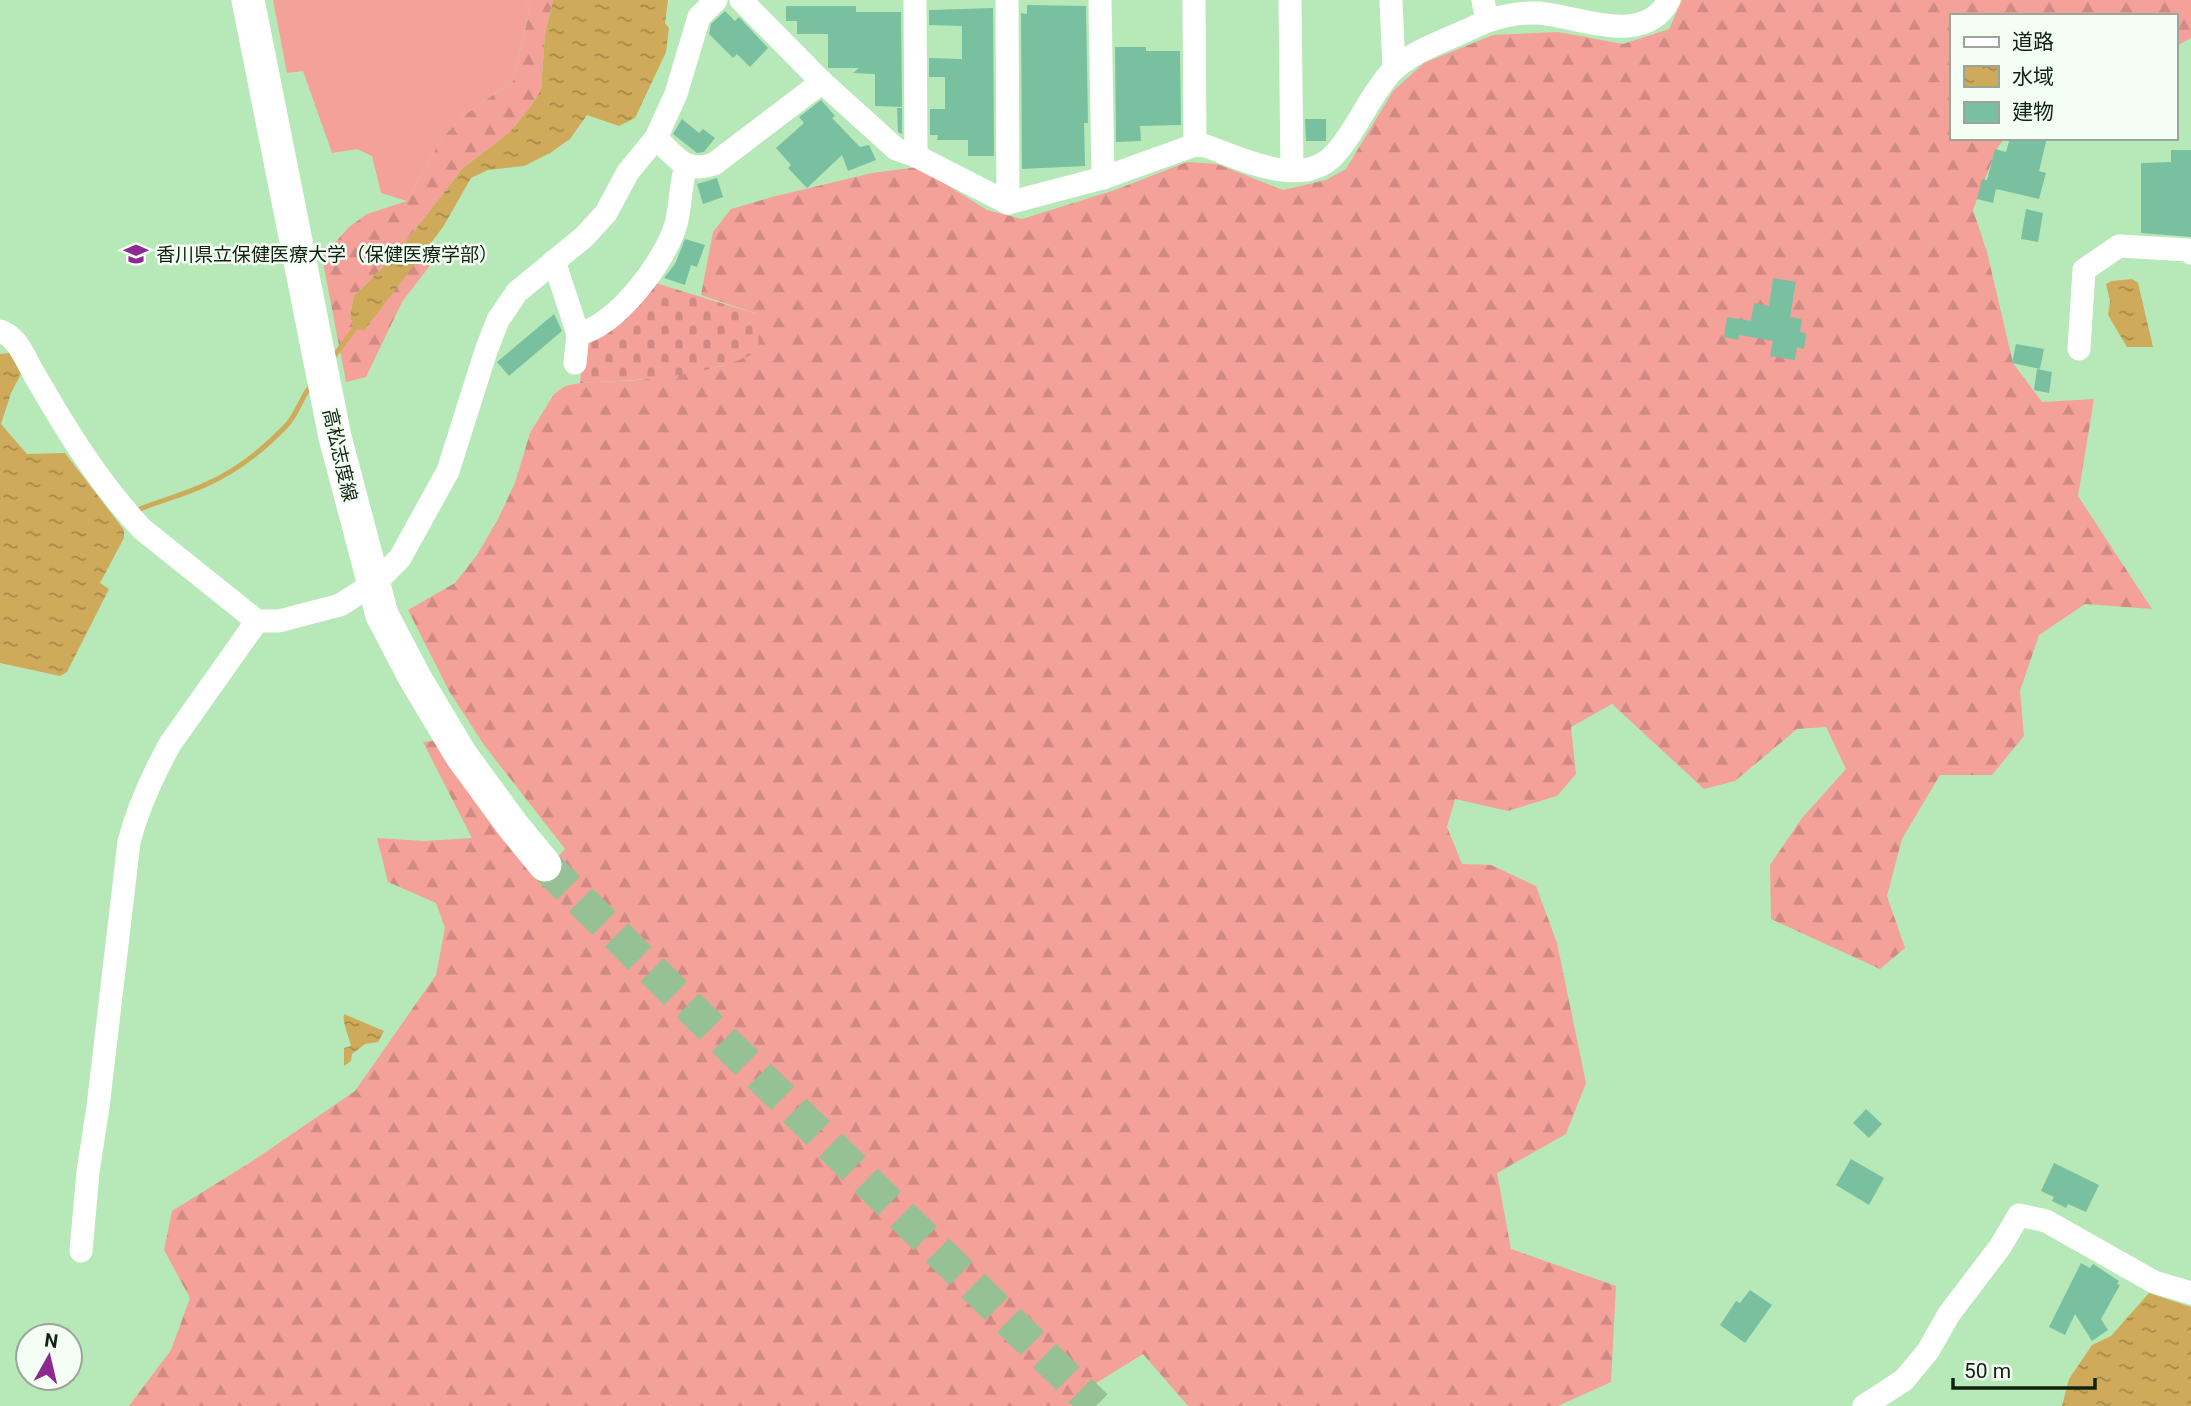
<svg xmlns="http://www.w3.org/2000/svg" width="2191" height="1406" viewBox="0 0 2191 1406" font-family="Roboto,'Noto Sans JP',sans-serif">
  <defs>
    <pattern id="forest-firs" width="22" height="20" patternUnits="userSpaceOnUse" patternTransform="scale(1.75)"><rect width="22" height="20" fill="#f4a199"/><path d="M5 1l3.5 6h-7zM16 11l3.5 6h-7z" fill="#d08a83"/></pattern>
    <pattern id="cemetery-stones" width="16" height="16" patternUnits="userSpaceOnUse" patternTransform="scale(1.75)"><rect width="16" height="16" fill="#f4a199"/><path d="M2 7V4a2 2 0 0 1 4 0v3zM10 15v-3a2 2 0 0 1 4 0v3z" fill="#d08a83"/></pattern>
    <pattern id="water-ripples" width="26" height="14" patternUnits="userSpaceOnUse" patternTransform="scale(1.75)"><rect width="26" height="14" fill="#ceaa5a"/><path d="M2 4q2-2 4 0t4 0M15 11q2-2 4 0t4 0" fill="none" stroke="#a68a49"/></pattern>
  </defs>
  <rect width="100%" height="100%" fill="#b7e9b8"/>
  <!-- forest -->
  <g fill="url(#forest-firs)">
    <polygon points="526,0 553,0 545,34 541,90 531,106 510,132 463,168 397,253 354,296 350,316 354,329 364,331 428,245 438,255 402,302 366,377 346,382 322,257 349,227 367,214 407,201 441,139 463,116 513,81 530,8"/>
    <polygon points="1682,0 2191,0 2191,38 2175,47 2175,16 1951,16 1951,138 2005,138 1997,148 1973,210 1987,252 2013,363 2042,402 2094,399 2078,496 2152,609 2085,604 2039,635 2020,691 2024,736 1992,775 1940,775 1902,839 1887,896 1905,948 1880,969 1771,919 1770,865 1802,818 1846,769 1826,727 1797,729 1735,781 1704,789 1612,704 1571,727 1576,774 1557,796 1508,811 1455,799 1447,827 1462,864 1491,865 1536,886 1557,943 1586,1083 1566,1134 1497,1173 1511,1249 1616,1286 1611,1382 1558,1406 1188,1406 1143,1354 1096,1383 1081,1406 129,1406 171,1350 190,1298 164,1250 172,1211 251,1162 355,1091 436,975 445,928 436,903 388,882 377,838 424,841 472,838 423,742 442,740 544,872 565,849 484,745 449,691 408,610 455,583 477,555 498,519 515,483 530,433 554,394 565,386 580,383 640,380 723,366 757,314 701,295 713,232 731,209 776,196 872,173 918,167 987,210 1022,219 1115,190 1187,162 1217,164 1283,190 1326,180 1346,169 1393,91 1424,63 1493,35 1558,32 1623,44 1669,29"/>
  </g>
  <!-- cemetery -->
  <path fill="url(#cemetery-stones)" d="M652,282l105,32 2,37c-52,27 -121,29 -179,32l4,-38 27,-15z"/>
  <!-- pitch -->
  <polygon fill="#f4a199" points="273,0 526,0 530,8 513,81 463,116 441,139 407,201 381,193 372,156 357,149 332,153 303,71 287,73"/>
  <!-- water -->
  <g fill="url(#water-ripples)">
    <polygon points="553,0 668,0 665,23 669,28 666,52 635,118 619,126 587,115 570,139 550,153 524,166 488,170 471,178 443,227 364,331 354,329 350,316 354,296 397,253 463,168 510,132 531,106 541,90 545,34"/>
    <polygon points="2132,279 2138,283 2153,347 2127,347 2108,315 2110,301 2106,284 2112,281"/>
    <polygon points="9,353 22,372 11,393 1,424 27,454 65,453 124,530 124,538 100,583 109,589 67,672 60,676 0,663 0,354"/>
    <path d="M344,1014l40,17 -6,11 -13,2 -13,10 -1,7 -7,5v-18l7,-2c-2,-10 -9,-23 -7,-32z"/>
    <polygon points="2149,1293 2191,1307 2191,1406 2062,1406 2069,1379 2092,1345 2111,1336"/>
  </g>
  <g fill="none" stroke-linecap="round" stroke-linejoin="round">
    <!-- stream -->
    <g stroke="#ceaa5a" stroke-width="5">
      <polyline points="335,355 354,329"/>
      <path d="M135,511c23,-10 49,-16 72,-27 29,-13 57,-35 79,-58 12,-12 16,-32 26,-41"/>
    </g>
  </g>
  <!-- building -->
  <g fill="#79c0a1">
    <polygon points="1027,5 1086,6 1088,123 1084,123 1085,166 1022,169 1021,13 1027,14"/>
    <polygon points="786,6 856,6 856,12 901,12 902,107 875,106 875,74 853,73 859,68 828,68 828,34 797,34 797,21 786,21"/>
    <polygon points="993,8 994,156 968,156 968,140 937,140 938,135 930,135 930,109 945,109 945,77 929,77 929,58 962,59 962,26 929,25 929,10"/>
    <polygon points="725,11 735,21 739,17 768,48 750,67 737,54 733,58 709,34 711,24"/>
    <polygon points="1115,47 1146,47 1146,51 1180,51 1181,125 1140,126 1141,141 1116,142"/>
    <polygon points="821,100 835,116 832,118 860,147 869,145 876,160 848,171 842,155 807,188 788,168 791,165 776,148 804,123 799,117"/>
    <polygon points="897,108 902,108 902,134 898,132"/>
    <polygon points="682,119 699,133 703,129 715,138 704,152 697,153 673,134"/>
    <polygon points="1305,119 1326,119 1326,141 1306,141"/>
    <polygon points="2010,138 2047,138 2039,171 2046,173 2039,199 1996,189 1993,203 1977,199 1982,179 1987,180 1995,149 2006,152"/>
    <polygon points="2171,150 2191,150 2191,237 2141,233 2141,163 2171,162"/>
    <polygon points="717,178 723,197 703,204 697,184"/>
    <polygon points="2026,209 2043,213 2038,242 2021,239"/>
    <polygon points="685,239 705,245 697,267 691,265 685,285 664,278 675,264"/>
    <polygon points="1773,278 1796,282 1790,317 1802,319 1800,332 1806,333 1804,349 1797,347 1795,360 1770,356 1773,341 1739,335 1738,340 1724,337 1727,317 1751,321 1754,303 1769,306"/>
    <polygon points="554,314 562,331 509,376 497,362"/>
    <polygon points="2016,344 2044,349 2040,369 2012,363"/>
    <polygon points="2037,369 2052,372 2049,393 2034,390"/>
    <polygon points="1866,1109 1882,1124 1869,1138 1853,1123"/>
    <polygon points="1851,1159 1884,1178 1869,1205 1836,1185"/>
    <polygon points="2054,1163 2099,1185 2086,1212 2068,1204 2066,1208 2052,1201 2054,1197 2041,1191"/>
    <polygon points="2081,1263 2090,1268 2093,1264 2119,1281 2117,1284 2120,1285 2101,1319 2108,1330 2092,1341 2075,1314 2065,1335 2049,1327"/>
    <polygon points="1750,1290 1772,1305 1745,1343 1720,1325 1736,1301 1740,1303"/>
  </g>
  <g fill="none" stroke-linecap="round" stroke-linejoin="round">
    <!-- secondary-tunnel -->
    <polyline stroke="#96c197" stroke-width="33" stroke-dasharray="33 17" stroke-linecap="butt" points="545,865 1096,1406"/>
    <!-- minor -->
    <g stroke="#fff" stroke-width="23">
      <path d="M741,0l81,82 74,67 20,7 92,47 95,-25 92,-33 11,1c36,13 97,44 129,8 22,-24 34,-58 57,-83 21,-21 58,-32 84,-45 20,-9 40,-14 62,-13 41,3 106,35 131,-13"/>
      <polyline points="915,0 916,156"/>
      <polyline points="1007,0 1008,203"/>
      <polyline points="1100,0 1103,178"/>
      <polyline points="1194,0 1195,145"/>
      <polyline points="1290,0 1292,170"/>
      <polyline points="1391,0 1394,69"/>
      <polyline points="1483,0 1487,21"/>
      <path d="M656,138c20,19 29,36 58,26l108,-82"/>
      <polyline points="554,261 578,334"/>
      <path d="M0,331c17,5 25,27 33,41 32,56 65,110 109,157l115,92"/>
      <polyline points="2079,349 2084,270 2119,246 2188,250 2191,253"/>
      <path d="M575,363l3,-29c38,-7 88,-74 98,-110 5,-19 4,-39 10,-58"/>
      <path d="M81,1251l7,-79 10,-65 31,-265c9,-35 24,-67 41,-98l87,-123h22l61,-16 35,-22 25,-25 48,-87 38,-120 12,-31 19,-28 67,-55 22,-24 22,-41 28,-34 20,-44 23,-77 17,-17"/>
      <polyline points="1864,1406 1904,1380 1928,1351 1949,1314 2000,1247 2019,1215 2046,1221 2154,1282 2191,1293"/>
    </g>
    <!-- secondary -->
    <polyline stroke="#fff" stroke-width="33" points="248,0 335,437 382,615 415,678 461,755 513,826 545,865"/>
  </g>
  <!-- icons -->
  <defs>
    <g id="university-bare" transform="scale(1.89)"><path d="M0-5L7-2L0 1L-7-2ZM-4 1L0 2.5L4 1V4Q0 6-4 4Z" fill="#8c2a92" stroke="#f4fef4" stroke-width="2.5" paint-order="stroke"/></g>
  </defs>
  <g fill-rule="evenodd">
    <use href="#university-bare" x="136" y="254"/>
  </g>
  <g text-anchor="middle" dominant-baseline="central" stroke-width="5" stroke-linejoin="round" paint-order="stroke">
    <!-- poi labels -->
    <g font-size="19" fill="#102311" stroke="#f4fef4" text-anchor="start">
      <text x="156" y="254">香川県立保健医療大学（保健医療学部）</text>
    </g>
    <!-- street labels -->
    <g font-size="19" fill="#102311" stroke="#f4fef4">
      <text transform="translate(340 455) rotate(77)">高松志度線</text>
    </g>
  </g>
  <!-- legend -->
  <rect x="1950" y="14" width="228" height="126" fill="#f4fef4" stroke="#99a699" stroke-width="2"/>
  <rect x="1964" y="37" width="35" height="10" fill="#ffffff" stroke="#99a699" stroke-width="2"/>
  <text x="2012" y="49" font-size="21" fill="#102311">道路</text>
  <rect x="1964" y="66" width="35" height="21" fill="url(#water-ripples)" stroke="#99a699" stroke-width="2"/>
  <text x="2012" y="84" font-size="21" fill="#102311">水域</text>
  <rect x="1964" y="102" width="35" height="21" fill="#79c0a1" stroke="#99a699" stroke-width="2"/>
  <text x="2012" y="119" font-size="21" fill="#102311">建物</text>
  <!-- north arrow -->
  <g transform="translate(49 1357) rotate(8)"><circle r="33" fill="#f4fef4" stroke="#99a699" stroke-width="2"/>
  <path d="M0-5L12 26L0 18L-12 26Z" fill="#8c2a92"/>
  <text y="-10" font-size="19" font-weight="bold" text-anchor="middle" fill="#102311">N</text>
  </g>
  <!-- scale -->
  <path d="M1953 1378v10h142v-10" fill="none" stroke="#102311" stroke-width="3.5"/>
  <text x="1964" y="1378" font-size="21" fill="#102311" stroke="#f4fef4" stroke-width="5" paint-order="stroke">50 m</text>
</svg>
